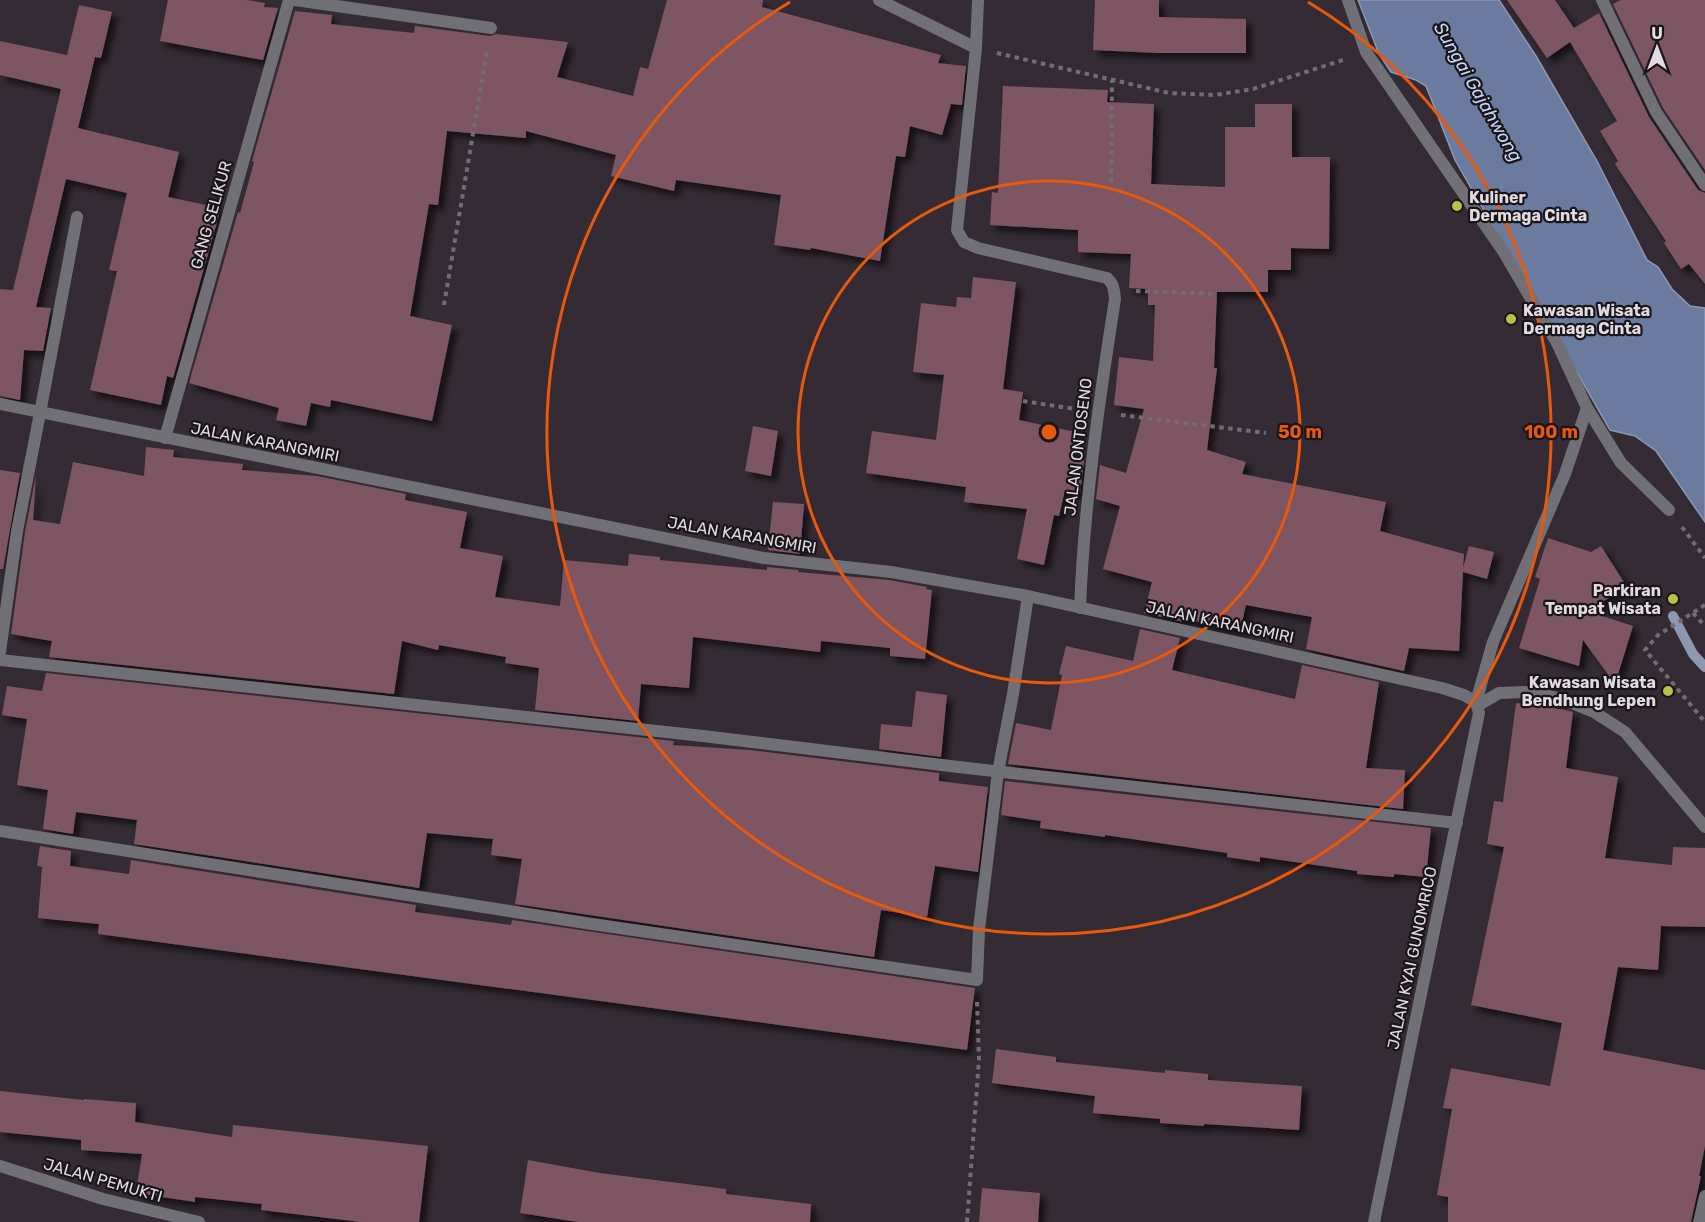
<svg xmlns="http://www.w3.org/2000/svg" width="1705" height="1222" viewBox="0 0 1705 1222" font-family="Rubik,sans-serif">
  <defs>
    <filter id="shadow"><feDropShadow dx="5.5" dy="5.5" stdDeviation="3" flood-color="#0009"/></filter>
  </defs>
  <rect width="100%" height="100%" fill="#342b34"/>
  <!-- water -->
  <polygon fill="#6b7a9f" stroke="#8e97b2" stroke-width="1.5" points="1358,0 1499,0 1536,56 1597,161 1647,260 1658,267 1672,289 1690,306 1705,308 1705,522 1656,451 1635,436 1610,430 1455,160 1426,86 1416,80 1391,72 1379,54"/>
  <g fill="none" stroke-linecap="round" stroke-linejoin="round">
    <!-- stream -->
    <polyline stroke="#8e97b2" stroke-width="10" points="1673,616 1693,654 1705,667"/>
  </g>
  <!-- building -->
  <g fill="#7e5463" filter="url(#shadow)">
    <polygon points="168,0 247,0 265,3 264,7 278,8 263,60 160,41"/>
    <polygon points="667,0 763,0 762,7 941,55 938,63 966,66 962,105 951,104 942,135 910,126 905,157 896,156 880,261 811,248 810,250 774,245 781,195 676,180 674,191 611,176 616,155 526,131 526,138 447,131 438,205 429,204 410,316 452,325 432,421 331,400 330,407 311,403 306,426 276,420 279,408 189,383 238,212 240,213 254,162 252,161 295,11 332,15 331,24 414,33 415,26 490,36 496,34 568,42 557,77 633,96 640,67 648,69"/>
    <polygon points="1095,0 1159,0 1159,17 1246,19 1246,53 1157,53 1093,50"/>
    <polygon points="1507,0 1555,0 1574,28 1599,13 1649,117 1698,190 1705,193 1705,284 1689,264 1681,269 1664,243 1666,241 1615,164 1618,161 1600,131 1617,121 1570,42 1547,58"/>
    <polygon points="1621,0 1705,0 1705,170 1663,108 1613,4"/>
    <polygon points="79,5 112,12 101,58 95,57 78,128 179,152 168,197 221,208 173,378 167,376 161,405 90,390 117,271 109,270 127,193 66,179 36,307 51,308 43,351 24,350 20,400 0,396 0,289 13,290 61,89 0,75 0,41 67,55"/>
    <polygon points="1003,86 1108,90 1107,102 1154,104 1151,184 1225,187 1225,127 1255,127 1255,104 1292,104 1292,157 1330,157 1329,249 1291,248 1291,270 1268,270 1268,292 1217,292 1214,368 1217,368 1207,450 1246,462 1242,474 1386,502 1380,531 1464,554 1463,568 1469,546 1494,552 1487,579 1463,572 1459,651 1409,648 1404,671 1306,649 1312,617 1246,605 1240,631 1185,619 1184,622 1144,613 1152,582 1103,569 1120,506 1096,499 1100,465 1126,473 1144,409 1114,405 1119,357 1153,361 1155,305 1148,305 1148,289 1129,288 1131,254 1078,252 1078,230 990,225 992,192 998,193"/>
    <polygon points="973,277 1016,282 1003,389 1023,392 1019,420 1076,432 1071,457 1084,461 1080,494 1065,490 1059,516 1054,515 1044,565 1017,559 1027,509 964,502 966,487 866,473 872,431 936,440 944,375 913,372 921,303 956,307 957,297 971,298"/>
    <polygon points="753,426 778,431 771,476 745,471"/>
    <polygon points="146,447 174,450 173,457 243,464 242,470 317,476 406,494 405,500 467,512 460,548 503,556 495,597 560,606 564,560 628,566 629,554 660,557 660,560 767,570 767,567 799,570 798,572 890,580 927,587 926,589 932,590 925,659 890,656 890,648 821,641 820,652 693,637 689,688 641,684 638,721 535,710 539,668 505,663 506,657 439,645 438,650 402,641 394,694 49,657 52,641 11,634 25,532 36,475 33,520 60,524 73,462 144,476"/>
    <polygon points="0,470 20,473 3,569 0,569"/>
    <polygon points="773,502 804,504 800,554 768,550"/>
    <polygon points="1548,538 1591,552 1601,546 1627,587 1587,611 1633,626 1615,684 1583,640 1579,666 1519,648 1540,579 1535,577"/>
    <polygon points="1140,629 1180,638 1172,670 1295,699 1302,665 1379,682 1366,768 1405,770 1403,809 1008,764 1016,723 1051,730 1062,675 1059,674 1066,646 1133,661"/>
    <polygon points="46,673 674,741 673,745 750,750 939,773 939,781 988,787 978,872 935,866 927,917 881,910 874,957 515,904 522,859 491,855 493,839 427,833 419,888 134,844 137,820 76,812 73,834 43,829 48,790 17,785 27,719 2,715 7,686 42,691"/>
    <polygon points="916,691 947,695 941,757 879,749 881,724 912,727"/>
    <polygon points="1516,703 1566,710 1573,712 1566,768 1618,777 1605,858 1672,865 1673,847 1705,848 1705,927 1661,926 1658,970 1618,967 1603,1050 1705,1070 1705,1146 1699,1176 1701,1176 1691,1222 1448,1222 1448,1197 1437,1195 1452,1109 1443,1108 1451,1068 1550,1086 1562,1023 1471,1005 1504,847 1487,844 1494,801 1503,802"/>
    <polygon points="1005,781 1431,828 1426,877 1394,874 1394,877 1357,874 1357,871 1260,857 1260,862 1227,857 1227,853 1105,835 1105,837 1040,828 1041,821 1001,815"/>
    <polygon points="40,846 71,851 70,866 129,874 131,860 416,905 415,912 511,925 512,920 975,988 967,1050 98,934 99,924 38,918 42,867 37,866"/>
    <polygon points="996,1049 1056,1057 1056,1062 1165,1073 1165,1070 1208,1074 1208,1080 1302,1086 1299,1130 1204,1124 1204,1126 1160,1123 1160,1119 1093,1113 1095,1096 992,1083"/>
    <polygon points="0,1091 84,1100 84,1099 136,1103 135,1122 232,1137 233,1125 428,1146 419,1222 361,1222 261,1210 262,1204 195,1197 195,1202 136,1193 142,1154 81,1150 81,1140 0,1132"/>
    <polygon points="528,1160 600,1173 726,1189 726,1194 811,1204 810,1222 578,1222 520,1213"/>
    <polygon points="982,1188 1040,1193 1038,1222 979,1222"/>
  </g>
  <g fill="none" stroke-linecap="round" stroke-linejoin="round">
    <!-- path -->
    <g stroke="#746c74" stroke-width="4" stroke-dasharray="4.5 4.5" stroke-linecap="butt">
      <polyline points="997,53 1169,93 1215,95 1253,89 1346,59"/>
      <polyline points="1111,182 1112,80"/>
      <polyline points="1136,291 1215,294"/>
      <polyline points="444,305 487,51"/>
      <polyline points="1023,401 1075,409"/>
      <polyline points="1121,415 1266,433"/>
      <polyline points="1682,527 1705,558"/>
      <polyline points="1705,605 1658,635 1645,650 1705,722"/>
      <polyline points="1693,613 1705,626"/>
      <polyline points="967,1222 979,1059 977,1002"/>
    </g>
    <!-- service -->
    <g stroke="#717076" stroke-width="12">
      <polyline points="1602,0 1656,112 1705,185"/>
      <polyline points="40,413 77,217"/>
    </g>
    <!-- minor -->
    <g stroke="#717076" stroke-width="12">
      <polyline points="295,0 491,28"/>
      <polyline points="879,0 976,48"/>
      <path d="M978,0l-2,48 -19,182 7,12 14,6 129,30c7,6 7,12 8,21 -16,103 -31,205 -35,309"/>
      <polyline points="1348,0 1366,52 1503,251 1557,343 1587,408 1621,463 1669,510"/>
      <polyline points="0,404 764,558 891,572 1028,596 1442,688 1464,695 1476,702"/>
      <polyline points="165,438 289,0"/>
      <polyline points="0,652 17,531 40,413"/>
      <polyline points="0,660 703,736 967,768 1457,823"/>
      <polyline points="1476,702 1493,642 1565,474 1587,408"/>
      <polyline points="1477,706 1499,693 1528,692 1562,699 1594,712 1625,732 1705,827"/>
      <polyline points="0,831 592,924 977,980 979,929 998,772 1013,694 1028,596"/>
      <polyline points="0,1166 103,1199 199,1222"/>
      <polyline points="1374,1222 1479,713 1476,702"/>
      <polyline points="1699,1222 1705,1196"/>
    </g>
  </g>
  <!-- distance rings -->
  <g fill="none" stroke="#e8590c" stroke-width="3">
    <circle cx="1049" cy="432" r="251"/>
    <path d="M1308 2A502 502 0 1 1 790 2"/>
  </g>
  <!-- markers -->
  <g fill="#b8c147" stroke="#191519" stroke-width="2">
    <circle cx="1457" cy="206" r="6"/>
    <circle cx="1511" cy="319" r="6"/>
    <circle cx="1673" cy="599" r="6"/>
    <circle cx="1668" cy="691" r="6"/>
  </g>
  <g text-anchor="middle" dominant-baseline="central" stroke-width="4.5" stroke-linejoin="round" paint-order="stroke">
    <!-- poi labels -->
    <g font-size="16" font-weight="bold" fill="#e1dae0" stroke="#191519" text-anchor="start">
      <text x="1469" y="197">Kuliner<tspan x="1469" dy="18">Dermaga Cinta</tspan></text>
      <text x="1523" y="310">Kawasan Wisata<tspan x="1523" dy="18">Dermaga Cinta</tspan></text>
      <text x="1661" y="590" text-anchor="end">Parkiran<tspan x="1661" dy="18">Tempat Wisata</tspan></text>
      <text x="1656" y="682" text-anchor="end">Kawasan Wisata<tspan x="1656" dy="18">Bendhung Lepen</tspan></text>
    </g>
    <!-- street labels -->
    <g font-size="16" fill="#e1dae0" stroke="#191519">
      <text transform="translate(211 215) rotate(-74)">GANG SELIKUR</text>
      <text transform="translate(265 442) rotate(11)">JALAN KARANGMIRI</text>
      <text transform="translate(1078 447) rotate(-83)">JALAN ONTOSENO</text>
      <text transform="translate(742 535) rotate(10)">JALAN KARANGMIRI</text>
      <text transform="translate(1220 622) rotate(12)">JALAN KARANGMIRI</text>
      <text transform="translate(1412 958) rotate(-78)">JALAN KYAI GUNOMRICO</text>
      <text transform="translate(103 1180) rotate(16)">JALAN PEMUKTI</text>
    </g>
    <!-- water labels -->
    <g font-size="18" font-style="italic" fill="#c7d5fa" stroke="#191519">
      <text transform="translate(1478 92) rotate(60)">Sungai Gajahwong</text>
    </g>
  </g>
  <circle cx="1049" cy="432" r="9" fill="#e8590c" stroke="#191519" stroke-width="3"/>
  <g font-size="18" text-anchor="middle" font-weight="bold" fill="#e8590c" stroke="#191519" stroke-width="4.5" stroke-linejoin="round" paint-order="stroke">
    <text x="1300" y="438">50 m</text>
    <text x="1551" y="438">100 m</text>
  </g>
  <!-- north arrow -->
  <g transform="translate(1657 48)" stroke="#191519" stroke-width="4.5" paint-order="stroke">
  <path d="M0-4.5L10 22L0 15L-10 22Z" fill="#e1dae0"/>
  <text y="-9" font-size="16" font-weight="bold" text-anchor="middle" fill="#e1dae0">U</text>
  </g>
</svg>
